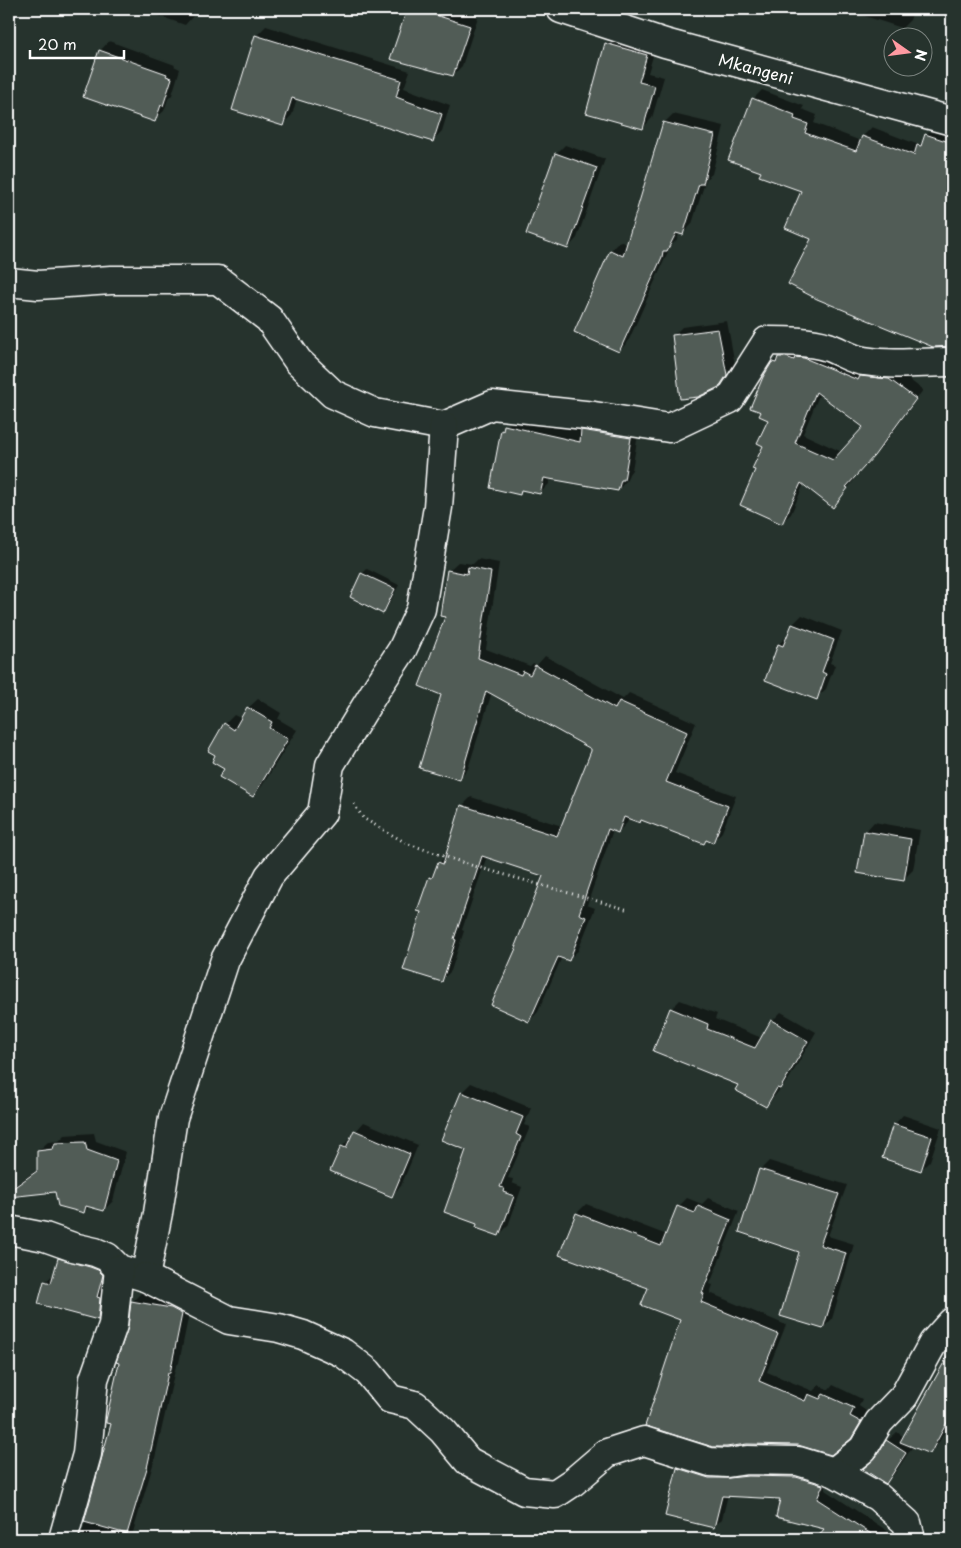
<svg xmlns="http://www.w3.org/2000/svg" width="961" height="1548" viewBox="0 0 961 1548" font-family="'Playpen Sans',sans-serif">
  <rect width="100%" height="100%" fill="#26332d"/>
  <filter id="ink" filterUnits="userSpaceOnUse"><feTurbulence type="fractalNoise" baseFrequency=".02" numOctaves="2"/><feDisplacementMap in="SourceGraphic" scale="10" xChannelSelector="R" yChannelSelector="G"/><feConvolveMatrix kernelMatrix="1 2 1 2 8 2 1 2 1" color-interpolation-filters="sRGB"/></filter>
  <g filter="url(#ink)">
    <!-- shadow -->
    <g fill="#0007" fill-rule="evenodd">
      <polygon points="139,9 196,9 194,15 185,25"/>
      <polygon points="408,9 453,9 478,17 462,66 453,75 392,58"/>
      <polygon points="850,9 914,9 910,20 902,28 849,11"/>
      <polygon points="266,26 410,71 404,88 450,105 442,131 433,140 297,98 292,115 283,124 256,36"/>
      <polygon points="616,35 656,46 648,73 664,77 652,118 643,128 606,44"/>
      <polygon points="109,41 175,65 174,66 180,69 172,95 168,99 164,111 154,120 100,51"/>
      <polygon points="762,90 804,106 802,109 817,115 814,123 861,141 863,136 872,127 919,145 924,140 926,135 935,126 952,131 952,345 933,346 812,238 802,191 763,171 753,99"/>
      <polygon points="673,114 724,126 712,174 706,179 692,224 683,234 680,233 676,241 671,245 628,342 619,351 611,250 620,241 628,245 664,123"/>
      <polygon points="565,145 605,159 577,238 568,248 556,154"/>
      <polygon points="727,321 735,365 726,378 731,371 729,369 722,381 724,381 718,386 673,336 682,327"/>
      <path d="M788,349l110,22 25,19 -40,56 -30,31 2,2 -22,27 -29,-22 -13,30 -9,8 -25,-53 8,-24 5,-26 -6,-41 9,-16zM820,393l45,34 -23,25 -39,-18z"/>
      <polygon points="515,416 582,431 592,422 639,429 632,470 629,474 627,480 618,490 551,478 549,484 540,493 524,489 520,493 502,431"/>
      <polygon points="478,559 499,563 486,649 530,666 533,663 537,665 545,656 623,699 629,693 696,723 675,773 736,796 722,832 713,841 707,839 703,843 642,819 629,818 627,823 618,832 613,830 587,905 595,908 578,951 568,960 562,957 538,1012 529,1021 519,946 545,875 487,856 462,930 464,931 451,971 442,980 423,912 430,877 436,872 439,863 447,855 462,806 471,797 562,826 592,751 592,748 492,692 468,769 459,778 443,694 448,571 458,562 473,564"/>
      <polygon points="367,569 399,585 387,608 383,612 362,574"/>
      <polygon points="802,615 842,631 830,663 835,665 826,689 816,698 766,679 779,644 788,635 793,624"/>
      <polygon points="258,699 281,713 278,719 297,730 262,786 253,796 226,769 225,724 234,715 242,719 248,708"/>
      <polygon points="874,822 920,830 913,870 904,879 865,832"/>
      <polygon points="680,1000 717,1014 715,1019 762,1038 772,1021 781,1012 816,1032 789,1079 766,1106 740,1084 671,1009"/>
      <polygon points="471,1083 531,1108 524,1125 530,1127 508,1178 513,1179 512,1183 522,1187 508,1226 499,1235 468,1150 443,1139 462,1092"/>
      <polygon points="903,1115 941,1128 930,1161 921,1170 894,1125"/>
      <polygon points="952,1119 952,1134 948,1132"/>
      <polygon points="364,1122 418,1145 401,1186 391,1196 342,1147"/>
      <polygon points="94,1133 96,1141 126,1152 113,1201 104,1210 90,1206 84,1212 56,1191 9,1196 10,1189 38,1169 38,1151 48,1142 59,1141 65,1135"/>
      <polygon points="769,1161 847,1185 828,1236 854,1244 832,1319 823,1328 800,1251 760,1170"/>
      <polygon points="687,1198 702,1204 708,1198 739,1211 710,1284 713,1285 710,1293 786,1325 767,1372 813,1391 819,1385 829,1390 833,1385 862,1399 859,1406 869,1413 860,1428 830,1453 682,1319 649,1288 561,1255 577,1213 586,1204 667,1235 678,1207"/>
      <polygon points="68,1250 107,1261 107,1310 97,1319 45,1282 55,1273 59,1259"/>
      <polygon points="142,1292 181,1299 191,1304 179,1363 176,1366 155,1458 131,1539 80,1539 102,1467 113,1423 130,1327 133,1301"/>
      <polygon points="952,1350 952,1418 938,1444 930,1453 913,1446 895,1473 886,1482 879,1456 887,1441 897,1432 904,1437"/>
      <polygon points="686,1460 738,1471 830,1477 825,1490 892,1534 887,1539 818,1539 826,1529 782,1498 728,1495 722,1519 714,1527 678,1469"/>
    </g>
    <!-- building -->
    <g fill="#515c57" stroke="#fff" fill-rule="evenodd">
      <polygon points="407,9 417,9 470,26 453,76 390,59"/>
      <polygon points="255,35 401,80 396,97 442,114 433,142 292,98 283,126 232,110"/>
      <polygon points="605,43 647,55 639,82 655,86 643,129 586,113"/>
      <polygon points="99,50 167,74 166,76 172,78 163,106 161,105 155,122 83,97"/>
      <polygon points="752,98 795,115 794,119 808,124 805,133 856,151 862,136 914,155 917,145 921,146 925,134 952,143 952,346 933,347 817,299 788,284 811,239 785,228 801,191 759,176 761,172 728,160"/>
      <polygon points="663,122 715,135 703,184 699,184 683,235 676,233 667,251 663,251 662,257 619,352 574,332 610,250 623,256"/>
      <polygon points="555,153 597,168 568,249 526,234"/>
      <polygon points="718,329 727,375 719,387 698,397 680,399 672,335"/>
      <path d="M778,357h8l8,3 1,-3 9,1 54,22 2,-4 29,3 27,20 -42,57 -28,31 2,1 -15,20 -32,-25 -19,41 -42,-19 15,-35 -3,-1 11,-23 -6,-3 11,-23 -9,-4 2,-4 -11,-4 13,-31 9,-15 4,1zM816,392l47,35 -30,33 -38,-17z"/>
      <polygon points="504,425 580,442 581,430 631,438 624,480 621,480 618,491 544,478 540,494 521,490 520,495 490,488 501,430 503,431"/>
      <polygon points="468,567 491,572 478,658 521,675 523,671 530,675 535,665 615,709 619,701 687,732 666,782 728,806 713,843 706,840 704,844 641,820 640,823 624,817 618,833 608,829 579,914 586,917 569,961 558,957 529,1022 491,1005 517,946 515,946 543,876 482,856 454,939 456,940 442,982 403,970 421,912 417,911 429,877 432,878 438,862 443,864 461,805 557,836 591,751 591,749 486,691 460,780 419,768 441,695 419,686 445,617 440,616 447,570 467,574"/>
      <polygon points="361,573 395,589 383,614 350,597"/>
      <polygon points="792,624 834,640 822,672 826,674 817,700 765,680 778,644 783,646"/>
      <polygon points="247,707 272,722 269,728 288,739 253,797 219,777 224,769 212,762 215,755 208,751 224,723 234,730"/>
      <polygon points="864,831 911,839 904,881 857,873"/>
      <polygon points="670,1008 708,1024 707,1029 755,1048 771,1020 808,1041 780,1089 777,1088 766,1107 735,1090 738,1085 653,1051"/>
      <polygon points="461,1092 523,1117 516,1134 521,1137 500,1187 504,1188 503,1192 514,1196 499,1236 476,1228 477,1224 444,1212 466,1150 441,1140"/>
      <polygon points="893,1124 932,1137 921,1171 882,1158"/>
      <polygon points="354,1130 410,1154 392,1197 330,1171 341,1146 346,1148"/>
      <polygon points="85,1142 87,1150 117,1161 104,1211 86,1206 84,1213 58,1206 55,1192 9,1197 9,1191 37,1171 37,1151 53,1149 55,1143"/>
      <polygon points="759,1169 839,1194 820,1245 846,1253 823,1329 780,1316 799,1252 739,1232"/>
      <polygon points="677,1206 695,1213 698,1206 731,1220 702,1293 704,1294 701,1302 778,1334 759,1381 805,1401 808,1394 820,1399 823,1394 854,1408 850,1416 861,1422 851,1439 831,1455 798,1445 747,1444 726,1447 713,1447 645,1426 680,1320 641,1305 648,1288 559,1255 576,1213 661,1246"/>
      <polygon points="58,1258 90,1267 98,1270 103,1275 97,1297 100,1298 98,1320 38,1304 44,1281 51,1283"/>
      <polygon points="131,1301 171,1308 182,1314 170,1373 168,1373 147,1468 127,1534 84,1522 111,1424 106,1423 106,1420 119,1363 116,1362 128,1327"/>
      <polygon points="952,1348 952,1413 930,1454 900,1442"/>
      <polygon points="886,1440 906,1453 886,1484 863,1469 876,1457"/>
      <polygon points="677,1468 709,1478 729,1478 748,1476 796,1477 823,1485 817,1499 879,1539 816,1539 824,1529 776,1517 780,1499 722,1496 714,1528 665,1516"/>
    </g>
    <g fill="none" stroke-linecap="round" stroke-linejoin="round">
      <!-- street casing -->
      <g stroke="#fff" stroke-width="31">
        <g id="street">
          <path d="M9,282l29,3 73,-5h107l51,39 29,42 35,33 42,19 69,13 48,-21 102,11 75,12 61,-29 37,-58c20,0 43,0 61,6 12,4 24,13 36,14 31,5 58,1 88,1"/>
          <polyline points="9,1230 45,1237 73,1247 95,1252 107,1257 119,1269 145,1277 158,1213 173,1118 225,960 269,876 322,813 330,765 377,688 402,650 421,609 438,507 444,426"/>
          <polyline points="145,1277 229,1320 279,1328 303,1335 343,1353 368,1372 390,1399 415,1405 443,1431 468,1461 524,1491 555,1494 573,1482 607,1453 644,1441 710,1462 727,1463 747,1460 798,1461 834,1472 863,1449 879,1422 904,1396 933,1343 952,1322"/>
          <polyline points="834,1472 878,1497 898,1515 907,1523 911,1539"/>
          <polyline points="63,1539 87,1454 94,1379 113,1325 119,1269"/>
        </g>
      </g>
      <!-- secondary casing -->
      <g stroke="#fff" stroke-width="31">
        <polyline id="secondary" points="561,9 665,43 952,121"/>
      </g>
      <!-- path -->
      <polyline stroke="#fff" stroke-width="3" stroke-dasharray="1 4" stroke-linecap="butt" points="354,804 363,818 406,843 467,864 629,910"/>
      <!-- street -->
      <use href="#street" stroke="#26332d" stroke-width="28"/>
      <!-- secondary -->
      <use href="#secondary" stroke="#26332d" stroke-width="28"/>
    </g>
  </g>
  <g text-anchor="middle" dominant-baseline="central" stroke-width="4.5" stroke-linejoin="round" paint-order="stroke">
    <!-- street labels -->
    <g font-size="16" fill="#fff" stroke="#26332d">
      <text transform="translate(756 68) rotate(15)">Mkangeni</text>
    </g>
  </g>
  <!-- margin -->
  <rect width="961" height="1548" fill="none" stroke="#26332d" stroke-width="30"/>
  <rect x="15" y="15" width="931" height="1518" fill="none" stroke="#fff" stroke-width="2" filter="url(#ink)"/>
  <!-- north arrow -->
  <g transform="translate(908 52) rotate(104)"><circle r="24" fill="#26332d" stroke="#7d8581"/>
  <path d="M0-4L9 19L0 12L-9 19Z" fill="#ff9aa2"/>
  <text y="-8" font-size="14" font-weight="bold" text-anchor="middle" fill="#ffffff">N</text>
  </g>
  <!-- scale -->
  <path d="M30 50v8h94v-8" fill="none" stroke="#ffffff" stroke-width="2.5"/>
  <text x="38" y="50" font-size="15" fill="#ffffff" stroke="#26332d" stroke-width="4" paint-order="stroke">20 m</text>
</svg>
